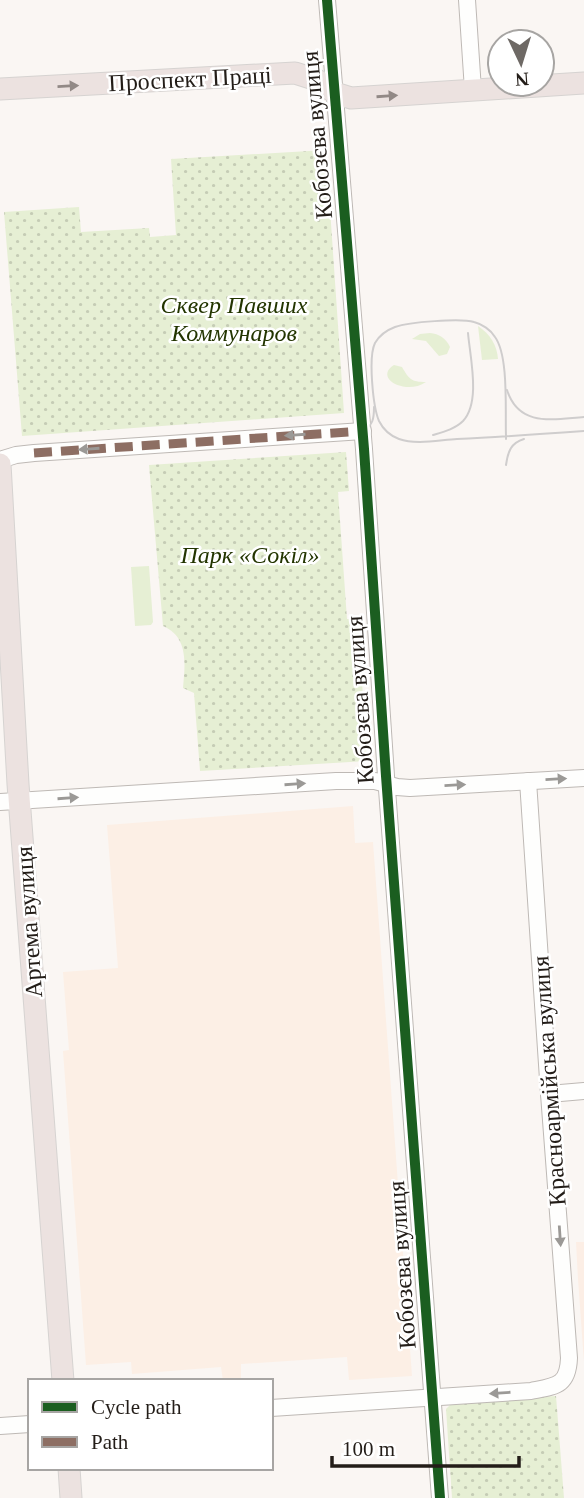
<svg xmlns="http://www.w3.org/2000/svg" width="584" height="1498" viewBox="0 0 584 1498" font-family="Georgia,serif">
  <defs>
    <pattern id="park-dots" width="8" height="8" patternUnits="userSpaceOnUse" patternTransform="scale(1.75)"><rect width="8" height="8" fill="#e6efd4"/><path d="M2 2h.1M6 6h.1" fill="none" stroke="#c5ccb5" stroke-width="1.8" stroke-linecap="round"/></pattern>
  </defs>
  <rect width="100%" height="100%" fill="#faf6f3"/>
  <!-- built -->
  <polygon fill="#fcefe5" points="353,806 355,843 373,842 412,1376 349,1380 347,1357 241,1364 241,1381 223,1381 221,1367 132,1374 131,1362 86,1365 63,1051 69,1050 63,972 118,968 107,825"/>
  <!-- medical -->
  <polygon fill="#fceee5" points="576,1242 584,1242 584,1362 578,1279"/>
  <!-- green -->
  <g fill="#e6efd4">
    <path d="M478,326c12,8 19,19 20,33l-16,1z"/>
    <path d="M430,333c9,1 16,5 20,14l-3,7 -8,2 -13,-15 -14,-2 8,-5z"/>
    <path d="M394,365l8,2c7,12 9,15 24,15 -20,14 -53,-4 -32,-17z"/>
    <polygon points="149,566 153,622 151,625 135,626 131,567"/>
  </g>
  <!-- park -->
  <g fill="url(#park-dots)">
    <polygon points="326,150 344,413 22,436 4,212 79,207 81,232 149,228 150,237 176,235 171,159"/>
    <path d="M346,452l3,39 -11,1 9,127h11l9,142 -167,10 -6,-78 -11,-5c2,-23 6,-51 -20,-62l-14,-161z"/>
    <polygon points="556,1396 564,1498 452,1498 446,1409 452,1403"/>
  </g>
  <g fill="none" stroke-linecap="round" stroke-linejoin="round">
    <!-- minor casing -->
    <g stroke="#beb9b5" stroke-width="18">
      <g id="minor">
        <polyline points="327,0 364,449 386,776 440,1498"/>
        <polyline points="467,0 473,90"/>
        <polyline points="0,460 16,455 34,453 363,431"/>
        <polyline points="0,802 336,781 375,781 397,787 410,788 584,778"/>
        <polyline points="549,1094 584,1091"/>
        <path d="M271,1408l260,-17c25,-5 37,-5 38,-33l-20,-264 -21,-313"/>
        <polyline points="0,1426 30,1424"/>
      </g>
    </g>
    <!-- major casing -->
    <g stroke="#d6d3d1" stroke-width="23">
      <g id="major">
        <polyline points="0,89 295,73 317,80 335,93 351,98 584,83"/>
        <polyline points="0,464 18,784 63,1381"/>
        <polyline points="69,1468 71,1498"/>
      </g>
    </g>
    <!-- minor -->
    <use href="#minor" stroke="#fefefd" stroke-width="16"/>
    <!-- major -->
    <use href="#major" stroke="#ece2e0" stroke-width="21"/>
    <!-- tram -->
    <g stroke="#cfcdcd" stroke-width="2">
      <path d="M507,390c12,38 47,29 77,27"/>
      <path d="M363,431c10,-6 11,-12 11,-24"/>
      <path d="M433,435c10,-3 22,-6 30,-14 18,-19 7,-64 5,-88"/>
      <path d="M506,439v-3c-1,-24 3,-80 -11,-99 -4,-7 -13,-13 -21,-15 -13,-4 -65,0 -79,5 -8,3 -16,9 -20,16 -7,14 -2,64 4,78 4,8 12,15 20,18 17,6 40,1 58,0 42,-2 85,-5 127,-8"/>
      <path d="M506,465c2,-14 5,-22 18,-26"/>
    </g>
    <!-- quiet -->
    <polyline stroke="#8d6e63" stroke-width="9" stroke-dasharray="18 9" stroke-linecap="butt" points="34,453 363,431"/>
    <!-- cycleway casing -->
    <g stroke="#fff" stroke-width="15">
      <polyline id="cycleway" points="327,0 364,449 386,776 440,1498"/>
    </g>
    <!-- cycleway -->
    <use href="#cycleway" stroke="#1b5e20" stroke-width="10"/>
  </g>
  <!-- one-way arrows -->
  <defs><path id="oneway-solid" d="M-6-.8H1V-3.2L6.5 0L1 3.2V.8H-6Z" transform="scale(1.75)"/></defs>
  <g fill="#928986">
    <use href="#oneway-solid" transform="translate(68 86) rotate(-3)"/>
    <use href="#oneway-solid" transform="translate(387 96) rotate(-4)"/>
  </g>
  <g fill="#9b9996">
    <use href="#oneway-solid" transform="translate(295 435) rotate(176)"/>
    <use href="#oneway-solid" transform="translate(89 449) rotate(176)"/>
    <use href="#oneway-solid" transform="translate(556 779) rotate(-3)"/>
    <use href="#oneway-solid" transform="translate(295 784) rotate(-4)"/>
    <use href="#oneway-solid" transform="translate(455 785) rotate(-3)"/>
    <use href="#oneway-solid" transform="translate(68 798) rotate(-4)"/>
    <use href="#oneway-solid" transform="translate(560 1236) rotate(86)"/>
    <use href="#oneway-solid" transform="translate(500 1393) rotate(176)"/>
  </g>
  <g text-anchor="middle" dominant-baseline="central" stroke-width="5" stroke-linejoin="round" paint-order="stroke">
    <!-- street labels -->
    <g font-size="24" fill="#231d18" stroke="#fff">
      <text transform="translate(190 79) rotate(-3)">Проспект Праці</text>
      <text transform="translate(317 135) rotate(-95)">Кобозєва вулиця</text>
      <text transform="translate(360 700) rotate(-94)">Кобозєва вулиця</text>
      <text transform="translate(29 922) rotate(-94)">Артема вулиця</text>
      <text transform="translate(549 1081) rotate(-94)">Красноармійська вулиця</text>
      <text transform="translate(402 1265) rotate(-94)">Кобозєва вулиця</text>
    </g>
    <!-- park labels -->
    <g font-size="24" font-style="italic" fill="#233500" stroke="#fff">
      <text x="234" y="305">Сквер Павших<tspan x="234" dy="28">Коммунаров</tspan></text>
      <text x="250" y="555">Парк «Сокіл»</text>
    </g>
  </g>
  <!-- legend -->
  <rect x="28" y="1379" width="245" height="91" fill="#ffffff" stroke="#a7a5a3" stroke-width="2"/>
  <rect x="42" y="1402" width="35" height="10" fill="#1b5e20" stroke="#a7a5a3" stroke-width="2"/>
  <text x="91" y="1414" font-size="21" fill="#231d18">Cycle path</text>
  <rect x="42" y="1437" width="35" height="10" fill="#8d6e63" stroke="#a7a5a3" stroke-width="2"/>
  <text x="91" y="1449" font-size="21" fill="#231d18">Path</text>
  <!-- north arrow -->
  <g transform="translate(521 63) rotate(176)"><circle r="33" fill="#ffffff" stroke="#a7a5a3" stroke-width="2"/>
  <path d="M0-5L12 26L0 18L-12 26Z" fill="#6e6965"/>
  <text y="-10" font-size="19" font-weight="bold" text-anchor="middle" fill="#231d18">N</text>
  </g>
  <!-- scale -->
  <path d="M332 1456v10h187v-10" fill="none" stroke="#231d18" stroke-width="3.5"/>
  <text x="342" y="1456" font-size="21" fill="#231d18" stroke="#ffffff" stroke-width="5" paint-order="stroke">100 m</text>
</svg>
